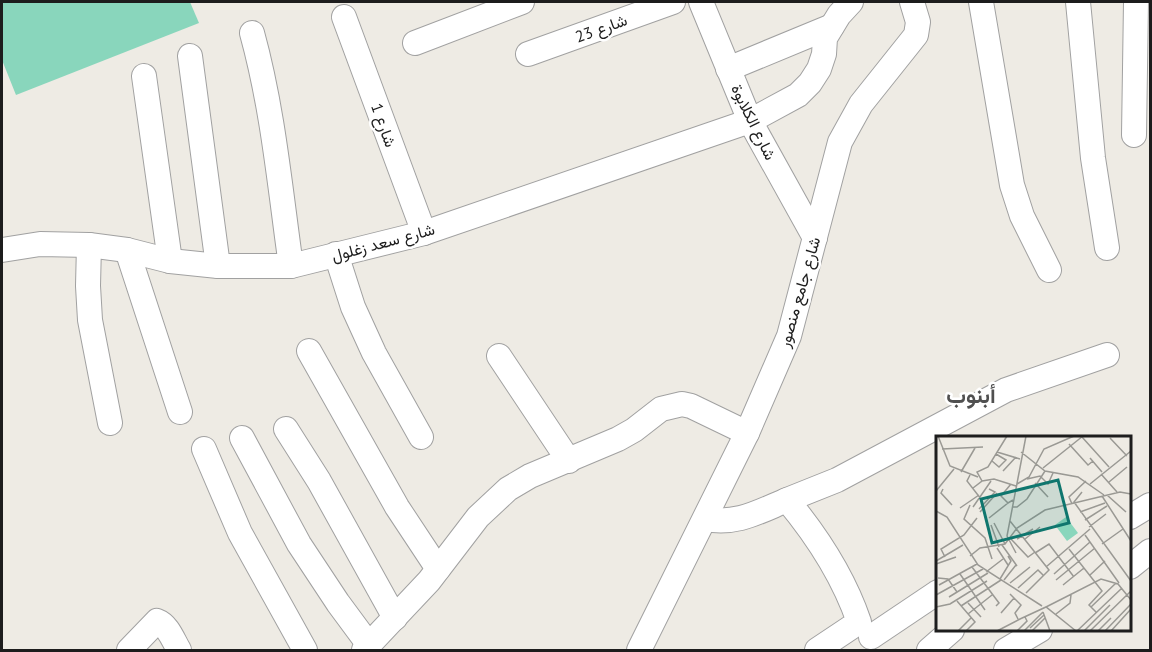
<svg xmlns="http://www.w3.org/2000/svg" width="1152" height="652" viewBox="0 0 1152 652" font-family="'PT Sans',Vazirmatn,sans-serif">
  <rect width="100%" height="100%" fill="#eeebe4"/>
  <!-- pitch -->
  <polygon fill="#89d6bc" points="2,2 190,2 199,23 16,95 2,60"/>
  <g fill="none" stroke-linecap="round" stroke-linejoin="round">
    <!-- minor casing -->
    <g stroke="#a1a1a1" stroke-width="26">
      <g id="minor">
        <polyline points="701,2 750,121 815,238"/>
        <polyline points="981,2 1012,185 1022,216 1049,270"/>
        <polyline points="1078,2 1093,158 1107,248"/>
        <polyline points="344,17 424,233"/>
        <path d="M252,33c21,76 28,155 39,233"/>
        <polyline points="415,43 522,2"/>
        <polyline points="528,54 673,2"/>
        <polyline points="190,56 218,266"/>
        <polyline points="728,69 832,26"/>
        <polyline points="144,76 170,261"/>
        <polyline points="1134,135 1136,2"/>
        <polyline points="89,245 88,286 90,320 110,423"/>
        <polyline points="2,250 40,244 89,245 127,250 170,261 218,266 291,266 424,233 750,121 798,95 810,83 819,69 824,54 825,38 839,15 851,2"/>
        <polyline points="127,250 180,412"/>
        <polyline points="336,254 353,307 374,353 421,437"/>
        <polyline points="309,351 397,507 438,569"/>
        <polyline points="499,356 569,461"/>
        <polyline points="286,429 319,481 395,618"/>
        <polyline points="242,438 299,544 338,603 369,645"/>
        <polyline points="204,449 240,533 305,650"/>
        <polyline points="787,500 837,480 1006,390 1107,355"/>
        <polyline points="1130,517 1150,505"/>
        <path d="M705,519c32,6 53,-7 82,-19 30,36 57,78 72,122l-42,28"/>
        <polyline points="1130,567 1150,551"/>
        <polyline points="871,637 938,592"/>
        <path d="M129,650l28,-29c11,4 16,19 22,29"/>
        <polyline points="364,650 429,581 478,517 508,489 530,476 618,439 634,430 661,409 682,404 691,406 747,433"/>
        <polyline points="639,650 747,433 789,336 840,142 861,104 916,35 918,22 912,2"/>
        <polyline points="929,650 952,630"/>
        <polyline points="1006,650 1040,630"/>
      </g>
    </g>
    <!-- minor -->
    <use href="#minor" stroke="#fff" stroke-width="24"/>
  </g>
  <g text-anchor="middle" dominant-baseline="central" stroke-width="5" stroke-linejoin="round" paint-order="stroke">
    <!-- street labels -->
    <g font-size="16" fill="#1d1d1d" stroke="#fff">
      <text transform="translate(601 28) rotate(-20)">شارع 23</text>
      <text transform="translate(754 122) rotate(64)">شارع الكلابوة</text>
      <text transform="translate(384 125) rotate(70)">شارع 1</text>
      <text transform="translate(383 242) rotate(-15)">شارع سعد زغلول</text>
      <text transform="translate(799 292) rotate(-74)">شارع جامع منصور</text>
    </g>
    <!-- district labels -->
    <g font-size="22" font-weight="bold" fill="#505050" stroke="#fff">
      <text x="971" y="395">أبنوب</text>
    </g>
  </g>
  <!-- overview -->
  <g transform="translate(936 436)">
    <rect width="195" height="195" fill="#eeebe4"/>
    <path d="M130,81l12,16 -11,8 -12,-16z" fill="#89d6bc"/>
    <path fill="none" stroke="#9a9994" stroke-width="1.5" d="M2,0l12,30 28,11M146,1l27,30M174,2l17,18M133,8l19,21 5,-4M6,13l41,-2M61,16l23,7M85,16l24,19 33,6 26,18M154,22l12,14M56,25l7,6 7,-7 -10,-6M107,32l40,-32M67,35l13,-14M25,36l14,-24M165,38l16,18M34,39l-3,6 14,18M91,43l13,-3 8,8 5,-11M46,45l12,-2 22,7M173,46l18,-15M99,47l13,14M75,48l-10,12 7,7 5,-3M81,48l12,-7 15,-28 30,-13M154,48l41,-33M37,52l9,-7 -5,-9 11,-5 19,-31M7,53l-2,4 11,12M0,55l18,-22M146,56l-8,10 57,79M171,59l19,17M166,60l29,45M136,68l-3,-7 17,-16M34,69l-6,14 21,19 7,21M37,71l18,-26M76,71h5l10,-8 18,-28M24,72l19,-13M43,73l16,-17 -6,-3M0,75l11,6 31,48 64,41M44,76l17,-19M144,76l25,-9M53,82l19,-15M149,84l22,-14M74,85l39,49 -23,23M58,87l11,21M55,89l8,22M153,91l17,-13M149,99l34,48M75,103l17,18 7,-5M81,103l16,-10M89,103l15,-12M166,108l21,-15M66,109l15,21M61,112l11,17M133,113l33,42 -13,14 7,7M80,117l-9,-17 19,-100M99,117l14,-9 25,33M34,120l10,-8 25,-4 12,-16 28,-18 75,-18 11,2M9,121l-4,-8 23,-14 13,-17M0,125l27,-16M0,128l20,-7M36,131l27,36 -3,3M110,131l44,-38M50,136l17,-13M24,138l25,36M118,138l36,-32M154,139l15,-14M2,142l10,1 9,13M64,143l11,-18 -3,-5M68,144l12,-15M120,144l39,-32M74,147l20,-16M3,149l38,-21M127,149l21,-17M82,152l20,-18 5,5M74,158l11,11 -6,8 3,6M0,159l47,-26M13,161l39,-24M21,165l18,21 -9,9M32,167l13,14M25,170l40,-26M0,171l14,-3 37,-23M110,171l55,-28 17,5 13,16M155,171l25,-24M107,176l7,19M65,177l13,-15M32,178l24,-19M120,178l14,-11 1,-8M84,183l26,-12 30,24M94,192l14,-13M22,195l13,-13M61,195l23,-12M81,195l10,-10 -2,-4M88,195l19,-19M96,195l13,-13M141,195l45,-43M148,195l26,-26M154,195l41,-40M162,195l13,-13M169,195l26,-27M175,195l20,-22"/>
    <path fill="#0f766e" fill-opacity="0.15" stroke="#0f766e" stroke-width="3" d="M122,44l11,43 -77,20 -11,-44z"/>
    <rect width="195" height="195" fill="none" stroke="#1d1d1d" stroke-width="3"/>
  </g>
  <!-- border -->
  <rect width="1152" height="652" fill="none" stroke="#1d1d1d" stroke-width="6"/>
</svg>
